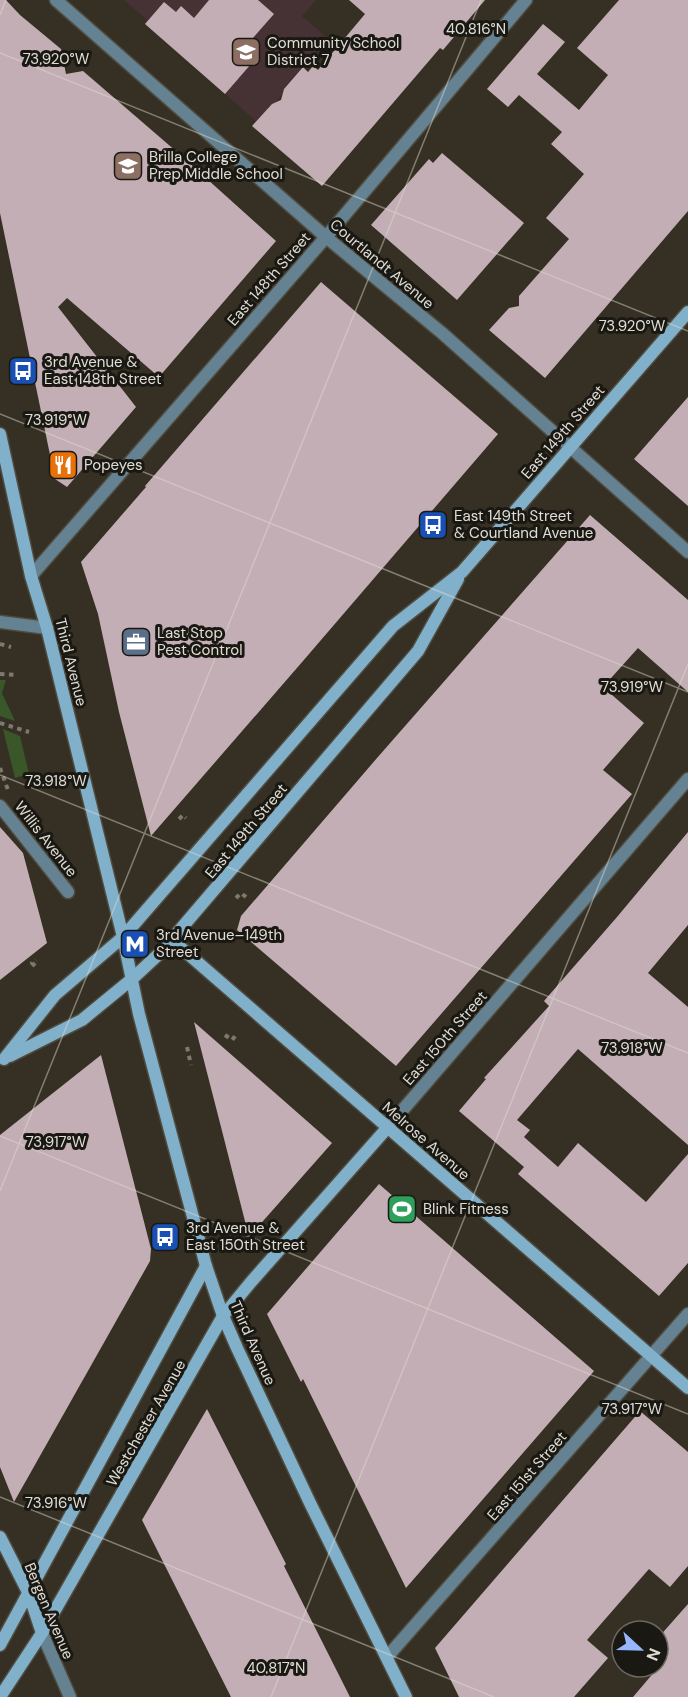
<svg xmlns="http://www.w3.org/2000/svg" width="688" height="1697" viewBox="0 0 688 1697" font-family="'DM Sans',sans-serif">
  <rect width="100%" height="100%" fill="#353023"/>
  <!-- education -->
  <polygon fill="#463234" points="124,0 316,0 302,16 327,38 284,88 282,94 276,102 272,104 256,121 145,24 147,20"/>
  <!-- green -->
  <g fill="#395729">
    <polygon points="0,680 6,680 2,693 15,721 0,716"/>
    <polygon points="3,729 20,736 29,774 15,778"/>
  </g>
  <!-- building -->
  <g fill="#c2aeb4">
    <polygon points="0,0 6,0 20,15 61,49 66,74 83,71 177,152 276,241 159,377 67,298 58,307 136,407 67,487 55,479 0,213"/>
    <polygon points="209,0 258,0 274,14 239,54 251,64 225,94 145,24 164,2 176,12 181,6 194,18"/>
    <polygon points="349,0 485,0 443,50 440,48 322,186 252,126 272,104 281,100 284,89 303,67 308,72 313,66 318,70 365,14"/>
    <polygon points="619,0 688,0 688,211 545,378 489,330 509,308 519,306 519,296 569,239 546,218 584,174 551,144 562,132 519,95 508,107 487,89 543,24 565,42 537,74 579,110 608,75 577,48"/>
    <polygon points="442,153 524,223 457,300 371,225 429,159 433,163"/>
    <polygon points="321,282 498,434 303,661 151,836 119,712 98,614 81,562 146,487 145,486"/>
    <polygon points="688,397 688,506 634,459"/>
    <polygon points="590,515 688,600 688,692 638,648 603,687 644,723 603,770 632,794 396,1066 237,930 241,916 377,758"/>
    <polygon points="0,827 23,853 47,943 0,980"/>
    <polygon points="688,832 688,925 648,973 688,1007 688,1145 578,1049 517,1120 530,1130 524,1137 558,1167 578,1143 646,1202 688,1154 688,1263 659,1296 518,1174 524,1167 459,1111 486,1079 484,1078 549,1006 544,1001 617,917"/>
    <polygon points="194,1022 332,1143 249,1237 221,1127"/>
    <polygon points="101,1055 151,1249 150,1261 14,1502 0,1467 0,1135"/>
    <polygon points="379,1184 594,1371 406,1588 303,1379 301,1382 267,1314"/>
    <polygon points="207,1409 286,1564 284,1566 350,1697 231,1697 142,1520"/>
    <polygon points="640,1411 688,1452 688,1566 670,1587 649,1569 607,1617 587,1640 608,1658 574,1697 459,1697 435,1648"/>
    <polygon points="688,1604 688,1697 633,1697 667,1657 658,1649 658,1638"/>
  </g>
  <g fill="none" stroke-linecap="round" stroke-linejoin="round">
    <!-- service casing -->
    <g stroke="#504c3f" stroke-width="15">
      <polyline id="service" points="0,622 47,628"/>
    </g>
    <!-- pedestrian casing -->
    <g stroke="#504c3f" stroke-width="15">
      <polyline id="pedestrian" points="0,806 68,892"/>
    </g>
    <!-- minor casing -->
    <g stroke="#504c3f" stroke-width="15">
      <g id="minor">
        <polyline points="56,0 326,237 442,333 688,552"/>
        <polyline points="31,576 326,237 526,0"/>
        <polyline points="388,1127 688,779"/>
        <polyline points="42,1633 70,1697"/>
        <polyline points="387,1657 688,1314"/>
      </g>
    </g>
    <!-- secondary casing -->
    <g stroke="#504c3f" stroke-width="15">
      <g id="secondary">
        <polyline points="0,434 31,576 47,628 123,937 139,1014 206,1266 223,1316 237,1348 310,1503 406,1697"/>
        <polyline points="172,940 688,1388"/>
        <polyline points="10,1056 82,1020 132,979 161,952 418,651 458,579"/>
        <polyline points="4,1059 55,995 123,937 393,626 462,572 688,312"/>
        <polyline points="0,1537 29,1594 42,1633"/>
        <polyline points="0,1645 206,1266"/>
        <polyline points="0,1697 42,1633 223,1316 251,1282 388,1127"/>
      </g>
    </g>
    <!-- path -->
    <g stroke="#7d796e" stroke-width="4" stroke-dasharray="4.5 4.5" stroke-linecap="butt">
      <polyline points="0,644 11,647"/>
      <polyline points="0,674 17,675"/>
      <polyline points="0,723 29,732"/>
      <polyline points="0,768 8,790"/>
      <polyline points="179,819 183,815 186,818"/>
      <polyline points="236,898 241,893 246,897"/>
      <polyline points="35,966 32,963 36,960"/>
      <polyline points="225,1035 232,1040 236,1035"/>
      <polyline points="187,1047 191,1065"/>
    </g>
    <!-- service -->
    <use href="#service" stroke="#658293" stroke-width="12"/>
    <!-- pedestrian -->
    <use href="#pedestrian" stroke="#658293" stroke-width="12"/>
    <!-- minor -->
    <use href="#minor" stroke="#658293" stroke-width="12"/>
    <!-- secondary -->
    <use href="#secondary" stroke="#81b0cb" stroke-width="12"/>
  </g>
  <!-- ticks -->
  <path fill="none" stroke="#e0ddd5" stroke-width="1.5" stroke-opacity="0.45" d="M0,15l6,-15M0,53l688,278M0,414l688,278M0,775l688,278M0,1136l688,278M0,1191l481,-1191M0,1497l494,200M271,1697l417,-1033"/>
  <!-- icons -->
  <defs>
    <g id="school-square" transform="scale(1.5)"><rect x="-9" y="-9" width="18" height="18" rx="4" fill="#8d6e63" stroke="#1a1812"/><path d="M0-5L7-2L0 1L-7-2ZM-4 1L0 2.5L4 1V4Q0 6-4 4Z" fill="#fff"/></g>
    <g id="bus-square" transform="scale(1.5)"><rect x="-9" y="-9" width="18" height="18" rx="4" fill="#1a4fb4" stroke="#1a1812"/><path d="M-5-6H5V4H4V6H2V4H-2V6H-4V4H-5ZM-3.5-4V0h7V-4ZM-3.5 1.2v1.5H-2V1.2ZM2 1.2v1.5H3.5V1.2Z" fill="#fff"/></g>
    <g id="restaurant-square" transform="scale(1.5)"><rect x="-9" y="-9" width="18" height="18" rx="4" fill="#e8710a" stroke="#1a1812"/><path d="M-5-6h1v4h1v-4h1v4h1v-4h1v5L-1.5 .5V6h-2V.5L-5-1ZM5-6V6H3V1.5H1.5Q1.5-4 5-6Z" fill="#fff"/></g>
    <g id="office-square" transform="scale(1.5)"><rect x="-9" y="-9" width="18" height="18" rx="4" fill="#5c6f8a" stroke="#1a1812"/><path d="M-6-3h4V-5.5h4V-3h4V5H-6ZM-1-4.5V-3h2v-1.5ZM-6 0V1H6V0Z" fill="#fff"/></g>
    <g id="metro-square" transform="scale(1.5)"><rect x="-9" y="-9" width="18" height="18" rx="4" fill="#1a4fb4" stroke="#1a1812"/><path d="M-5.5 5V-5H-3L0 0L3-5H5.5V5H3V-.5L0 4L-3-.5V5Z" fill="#fff"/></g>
    <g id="stadium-square" transform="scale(1.5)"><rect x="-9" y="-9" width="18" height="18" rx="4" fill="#2e9e5b" stroke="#1a1812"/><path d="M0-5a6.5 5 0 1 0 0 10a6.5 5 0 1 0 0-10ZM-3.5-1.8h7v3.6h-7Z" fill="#fff"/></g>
  </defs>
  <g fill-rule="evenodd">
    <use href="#school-square" x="246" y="52"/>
    <use href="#school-square" x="128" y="166"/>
    <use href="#bus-square" x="23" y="371"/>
    <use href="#restaurant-square" x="63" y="465"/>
    <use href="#bus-square" x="433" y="525"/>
    <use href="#office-square" x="136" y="642"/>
    <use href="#metro-square" x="135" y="944"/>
    <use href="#stadium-square" x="402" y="1209"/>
    <use href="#bus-square" x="165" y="1237"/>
  </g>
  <g text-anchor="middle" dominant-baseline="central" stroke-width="6" stroke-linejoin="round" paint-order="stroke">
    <!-- poi labels -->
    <g font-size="15" fill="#e0ddd5" stroke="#1a1812" text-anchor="start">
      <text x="267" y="43">Community School<tspan x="267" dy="17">District 7</tspan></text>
      <text x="149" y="157">Brilla College<tspan x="149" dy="17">Prep Middle School</tspan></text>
      <text x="44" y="362">3rd Avenue &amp;<tspan x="44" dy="17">East 148th Street</tspan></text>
      <text x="84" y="465">Popeyes</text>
      <text x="454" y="516">East 149th Street<tspan x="454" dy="17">&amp; Courtland Avenue</tspan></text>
      <text x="157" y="633">Last Stop<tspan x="157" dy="17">Pest Control</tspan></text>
      <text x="156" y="935">3rd Avenue–149th<tspan x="156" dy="17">Street</tspan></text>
      <text x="423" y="1209">Blink Fitness</text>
      <text x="186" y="1228">3rd Avenue &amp;<tspan x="186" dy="17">East 150th Street</tspan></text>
    </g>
    <!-- street labels -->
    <g font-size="15" fill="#e0ddd5" stroke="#1a1812">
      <text transform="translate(382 264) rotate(40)">Courtlandt Avenue</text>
      <text transform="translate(269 279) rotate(-49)">East 148th Street</text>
      <text transform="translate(563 432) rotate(-49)">East 149th Street</text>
      <text transform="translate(71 662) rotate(76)">Third Avenue</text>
      <text transform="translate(246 831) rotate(-50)">East 149th Street</text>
      <text transform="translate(46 839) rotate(52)">Willis Avenue</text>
      <text transform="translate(445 1038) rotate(-49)">East 150th Street</text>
      <text transform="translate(426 1141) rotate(41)">Melrose Avenue</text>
      <text transform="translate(253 1343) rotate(66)">Third Avenue</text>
      <text transform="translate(146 1423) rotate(-60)">Westchester Avenue</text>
      <text transform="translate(527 1476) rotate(-49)">East 151st Street</text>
      <text transform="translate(49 1611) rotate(67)">Bergen Avenue</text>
    </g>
  </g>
  <g font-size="15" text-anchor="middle" fill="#e0ddd5" stroke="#1a1812" stroke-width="6" stroke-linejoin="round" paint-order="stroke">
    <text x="476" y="34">40.816°N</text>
    <text x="56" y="64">73.920°W</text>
    <text x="632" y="331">73.920°W</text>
    <text x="56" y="425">73.919°W</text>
    <text x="632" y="692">73.919°W</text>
    <text x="56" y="786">73.918°W</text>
    <text x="632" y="1053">73.918°W</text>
    <text x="56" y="1147">73.917°W</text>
    <text x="632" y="1414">73.917°W</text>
    <text x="56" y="1508">73.916°W</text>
    <text x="276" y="1673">40.817°N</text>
  </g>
  <!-- north arrow -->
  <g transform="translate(640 1649) rotate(112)"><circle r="28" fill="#1a1812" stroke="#696760" stroke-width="1.5"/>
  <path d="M0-4.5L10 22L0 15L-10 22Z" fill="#98b6fd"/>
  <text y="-9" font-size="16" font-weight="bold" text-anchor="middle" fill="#e0ddd5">N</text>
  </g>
</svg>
